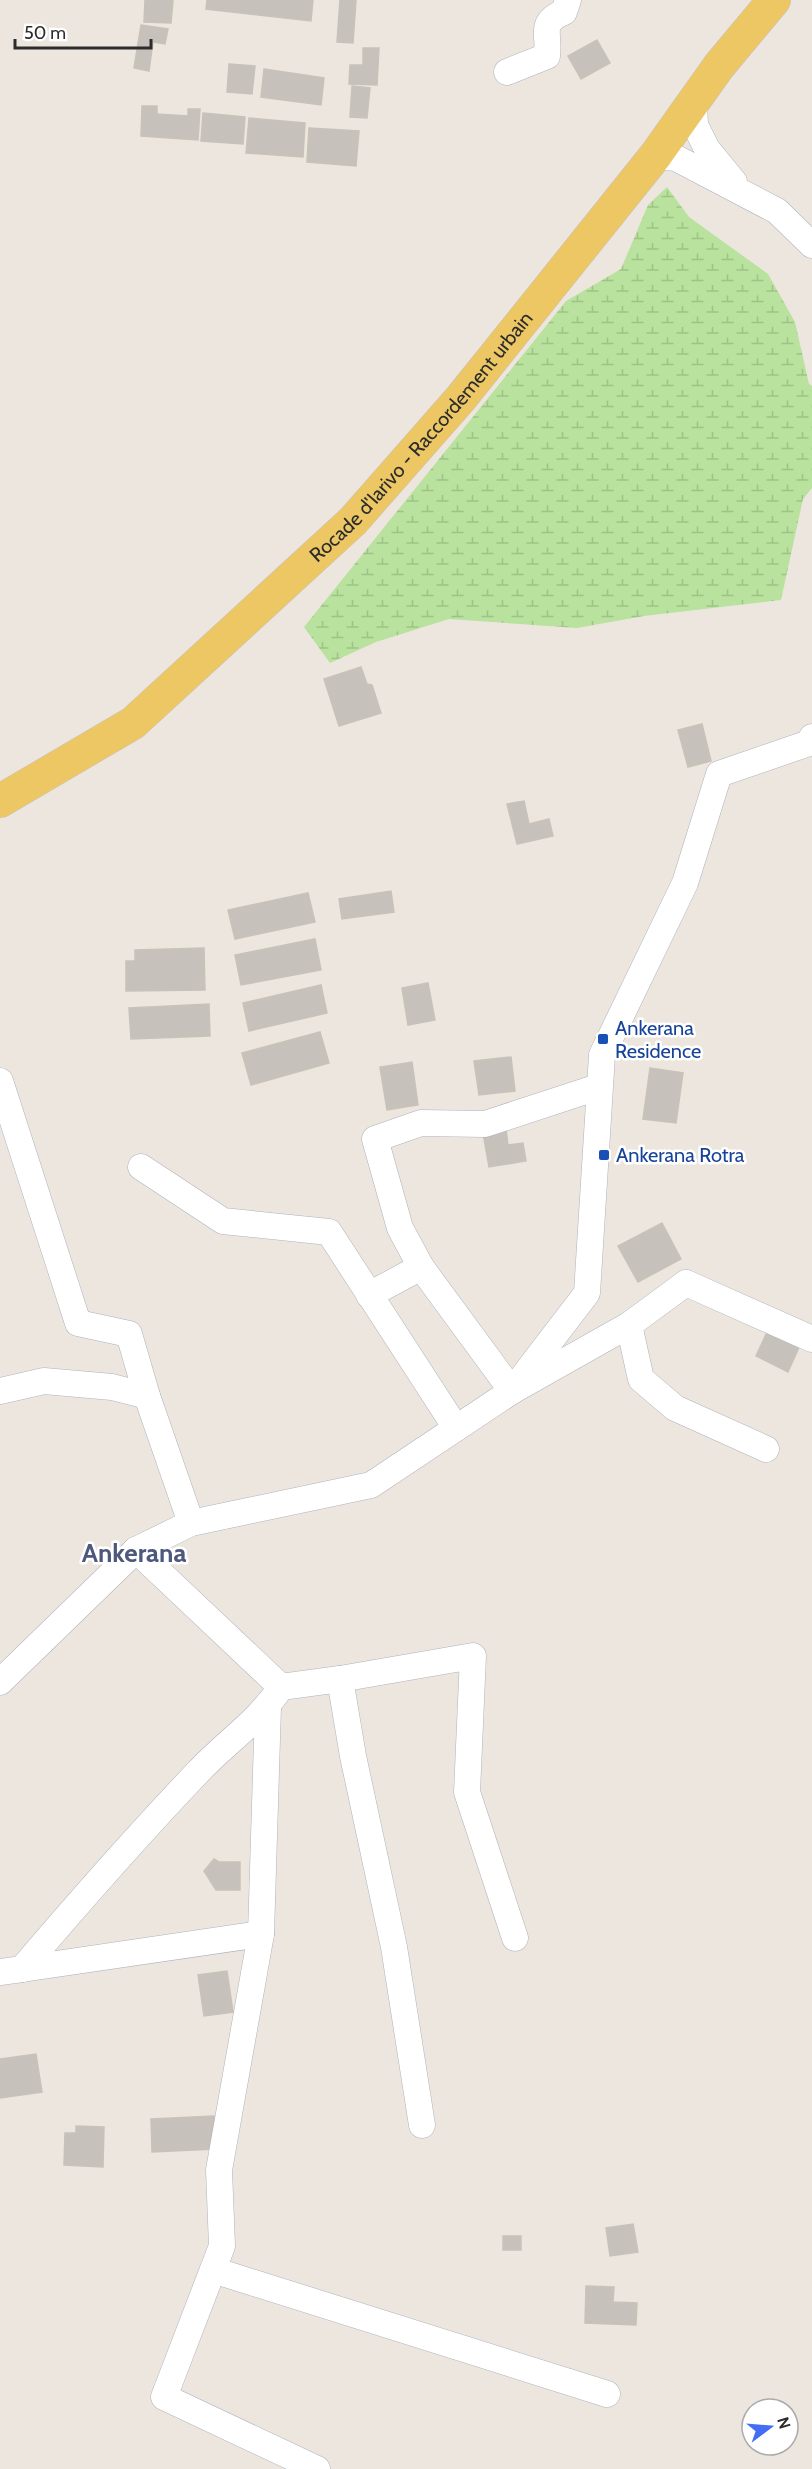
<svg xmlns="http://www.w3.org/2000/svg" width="812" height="2469" viewBox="0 0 812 2469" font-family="Cabin,sans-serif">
  <defs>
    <pattern id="wetland-marsh" width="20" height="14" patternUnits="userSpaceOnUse" patternTransform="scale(1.5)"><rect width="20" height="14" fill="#b8e29d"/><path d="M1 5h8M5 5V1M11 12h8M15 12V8" fill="none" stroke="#9ec287"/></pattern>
  </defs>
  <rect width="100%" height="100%" fill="#ede6df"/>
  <!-- wetland -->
  <polygon fill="url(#wetland-marsh)" points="667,187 689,217 768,274 795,322 809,384 812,386 812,488 803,499 781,600 644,616 577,628 449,619 376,642 330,663 304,627 566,301 621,269 648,205"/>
  <!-- building -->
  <g fill="#c6c1ba" stroke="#c9c2b8" stroke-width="1.5">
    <polygon points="145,0 173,0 171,23 144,22"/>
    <polygon points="207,0 313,0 311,21 206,9"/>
    <polygon points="340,0 356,0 353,43 337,42"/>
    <polygon points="141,25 168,29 165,44 153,42 149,71 134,68"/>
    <polygon points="597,40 610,63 581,79 568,56"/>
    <polygon points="363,48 379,48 377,85 349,84 350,65 363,65"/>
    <polygon points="229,64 255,66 252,94 227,92"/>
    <polygon points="264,69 324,78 321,105 261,97"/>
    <polygon points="352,86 370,88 367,118 350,117"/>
    <polygon points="142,106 157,106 157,114 188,116 188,109 200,109 198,140 141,136"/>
    <polygon points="203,113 245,117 243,144 201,141"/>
    <polygon points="249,118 305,123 303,157 246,153"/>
    <polygon points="309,128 359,131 356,166 307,162"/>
    <polygon points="361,667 367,684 372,685 381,713 339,726 324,679"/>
    <polygon points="702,724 711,761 688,767 678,730"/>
    <polygon points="524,801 529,824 549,819 553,836 517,844 507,804"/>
    <polygon points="391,891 394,912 342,919 339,899"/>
    <polygon points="308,893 315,922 235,939 228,910"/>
    <polygon points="315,939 321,970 241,985 235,955"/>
    <polygon points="204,948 205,990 126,991 126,961 135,961 135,950"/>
    <polygon points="428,983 435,1020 408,1025 402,988"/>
    <polygon points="321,985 327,1013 249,1031 243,1003"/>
    <polygon points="209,1004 210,1036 131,1039 129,1008"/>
    <polygon points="320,1032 329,1063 251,1085 242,1053"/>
    <polygon points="511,1057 515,1091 479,1095 474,1061"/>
    <polygon points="412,1062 418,1105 387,1110 380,1067"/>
    <polygon points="650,1068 683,1073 676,1123 643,1119"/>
    <polygon points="506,1129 508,1145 523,1143 526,1161 489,1167 483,1133"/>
    <polygon points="662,1223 681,1259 638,1282 618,1246"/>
    <polygon points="768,1330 800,1345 788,1372 756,1356"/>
    <polygon points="214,1859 219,1862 240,1862 240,1890 216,1890 204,1871"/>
    <polygon points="227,1971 233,2012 204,2016 198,1975"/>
    <polygon points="36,2054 42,2092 0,2098 0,2059"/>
    <polygon points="214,2116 216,2149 152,2152 151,2119"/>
    <polygon points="76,2126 104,2127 103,2167 64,2165 65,2133 76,2133"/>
    <polygon points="633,2224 638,2252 610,2256 606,2228"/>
    <rect x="503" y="2236" width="18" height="14"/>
    <polygon points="586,2286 614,2287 613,2302 637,2303 636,2325 585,2323"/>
  </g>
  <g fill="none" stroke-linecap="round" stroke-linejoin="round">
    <!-- minor casing -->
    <g stroke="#afb2bc" stroke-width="27">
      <g id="minor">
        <path d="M507,72l40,-16c3,-23 -9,-33 17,-44l4,-12"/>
        <polyline points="694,102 695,125 707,149 734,182"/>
        <polyline points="655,156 676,158 777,211 812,245"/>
        <polyline points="0,1081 78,1323 129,1334 147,1396"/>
        <polyline points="141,1167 223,1221 329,1232 456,1428"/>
        <polyline points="421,1267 400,1228 375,1139 421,1123 485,1124 598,1087"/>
        <polyline points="369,1295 421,1267 512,1391 629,1325 641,1379 675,1408 766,1449"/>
        <polyline points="629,1325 686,1283 812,1339"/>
        <polyline points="0,1391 44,1381 112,1387 147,1396 191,1523"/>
        <polyline points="136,1550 281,1687"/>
        <polyline points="340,1679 353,1756 394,1947 422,2125"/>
        <polyline points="0,1682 136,1550 191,1523 371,1485 512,1391 587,1293 602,1055 685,883 719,774 809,743 812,737"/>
        <polyline points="268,1707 261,1934 219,2170 222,2246 164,2397 317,2469"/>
        <polyline points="22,1969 261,1934"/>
        <path d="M0,1972l22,-3c57,-67 115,-133 176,-197 27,-29 61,-51 83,-85l59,-8 133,-23 -6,136 48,146"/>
        <polyline points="213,2270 607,2394"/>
      </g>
    </g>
    <!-- major casing -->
    <g stroke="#c4c4c4" stroke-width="34">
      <g id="major">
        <path id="s1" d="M0,801l133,-78 220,-202 108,-123 194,-242 64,-90 55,-66"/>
      </g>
    </g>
    <!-- minor -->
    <use href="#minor" stroke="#fff" stroke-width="26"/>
    <!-- major -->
    <use href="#major" stroke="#edc764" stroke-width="33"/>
  </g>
  <!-- markers -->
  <g fill="#1a4fb4" stroke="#fff" stroke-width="2">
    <rect x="597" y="1033" width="12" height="12" rx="3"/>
    <rect x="598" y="1149" width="12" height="12" rx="3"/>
  </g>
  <g text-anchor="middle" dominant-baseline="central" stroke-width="5" stroke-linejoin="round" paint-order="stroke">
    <!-- street labels -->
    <g font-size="20" fill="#2c2c2c" stroke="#fff">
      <text stroke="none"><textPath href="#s1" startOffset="561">Rocade d'Iarivo - Raccordement urbain</textPath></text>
    </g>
    <!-- transit labels -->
    <g font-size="20" fill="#164399" stroke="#fff" text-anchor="start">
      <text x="615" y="1028">Ankerana<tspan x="615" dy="23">Residence</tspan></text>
      <text x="616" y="1155">Ankerana Rotra</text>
    </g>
    <!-- district labels -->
    <g font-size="26" font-weight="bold" fill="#4d587c" stroke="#fff">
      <text x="134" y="1553">Ankerana</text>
    </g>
  </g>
  <!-- north arrow -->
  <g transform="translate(770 2427) rotate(74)"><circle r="28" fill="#ffffff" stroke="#ababab" stroke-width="1.5"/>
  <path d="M0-4.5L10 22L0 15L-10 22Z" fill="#446df5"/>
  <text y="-9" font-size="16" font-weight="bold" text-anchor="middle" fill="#2c2c2c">N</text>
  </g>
  <!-- scale -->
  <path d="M15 39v9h136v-9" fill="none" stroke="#2c2c2c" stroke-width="3"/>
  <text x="24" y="39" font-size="18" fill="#2c2c2c" stroke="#ffffff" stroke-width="4.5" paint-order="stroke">50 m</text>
</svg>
